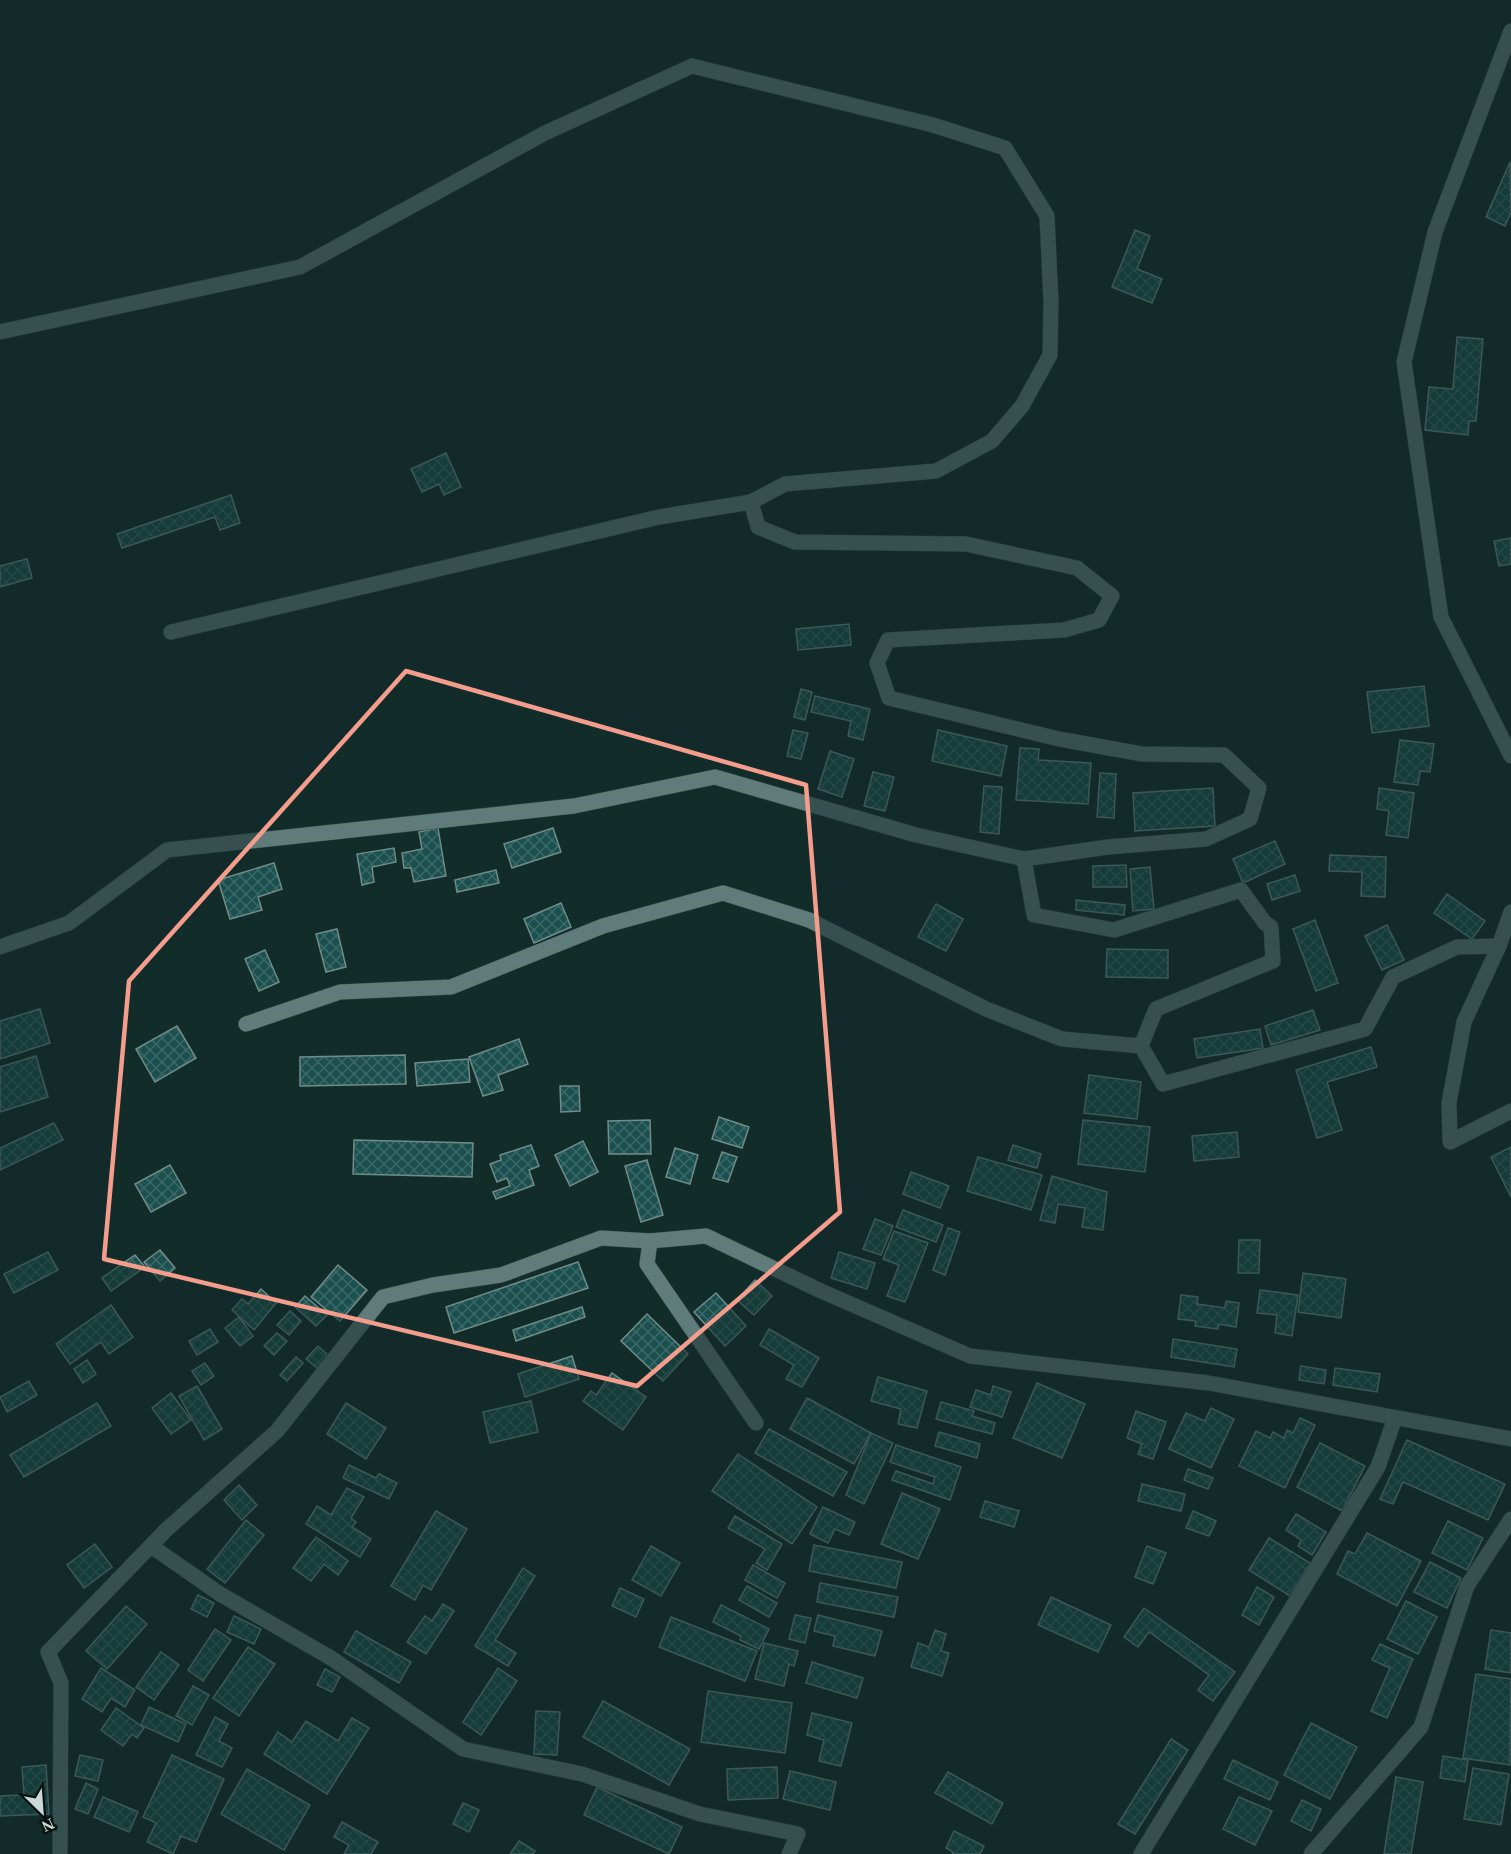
<svg xmlns="http://www.w3.org/2000/svg" width="1511" height="1854" viewBox="0 0 1511 1854" font-family="'Times New Roman',serif">
  <defs>
    <pattern id="building-cross-hatch" width="8" height="8" patternUnits="userSpaceOnUse" patternTransform="scale(1.5)"><rect width="8" height="8" fill="#1b504f"/><path d="M0 0l8 8M0 8l8-8" fill="none" stroke="#3b6968"/></pattern>
  </defs>
  <rect width="100%" height="100%" fill="#122c2a"/>
  <!-- building -->
  <g fill="url(#building-cross-hatch)" stroke="#708c8a" stroke-width="1.5">
    <polygon points="1510,162 1511,212 1505,226 1486,217"/>
    <polygon points="1135,230 1150,236 1137,269 1162,279 1152,303 1112,287"/>
    <polygon points="1457,337 1483,339 1476,421 1469,421 1468,435 1425,430 1429,387 1453,389"/>
    <polygon points="446,453 461,487 444,495 439,484 422,492 411,469"/>
    <polygon points="231,495 240,523 220,530 215,517 122,548 117,534"/>
    <polygon points="1511,538 1511,564 1499,566 1494,541"/>
    <polygon points="27,559 32,578 0,587 0,566"/>
    <polygon points="849,624 851,645 798,650 796,629"/>
    <polygon points="1424,686 1429,726 1372,733 1367,692"/>
    <polygon points="801,689 812,692 805,720 794,717"/>
    <polygon points="815,696 870,709 863,740 848,736 851,721 811,712"/>
    <polygon points="793,730 808,733 801,759 787,756"/>
    <polygon points="938,730 1007,746 1001,776 932,761"/>
    <polygon points="1400,740 1434,744 1430,772 1420,771 1418,785 1394,782"/>
    <polygon points="1020,748 1039,749 1038,760 1091,763 1088,804 1016,800"/>
    <polygon points="830,751 854,759 842,797 818,789"/>
    <polygon points="873,772 894,777 885,811 864,806"/>
    <polygon points="1100,773 1116,774 1114,818 1097,817"/>
    <polygon points="984,786 1002,787 999,834 980,832"/>
    <polygon points="1213,788 1215,826 1135,831 1133,793"/>
    <polygon points="1379,788 1414,793 1408,838 1386,835 1389,811 1377,809"/>
    <polygon points="438,828 446,876 414,882 411,868 404,868 402,853 422,849 419,832"/>
    <polygon points="553,828 561,852 512,868 504,844"/>
    <polygon points="1275,841 1285,864 1243,883 1233,859"/>
    <polygon points="394,848 396,862 372,867 374,882 362,885 357,854"/>
    <polygon points="1330,855 1386,857 1385,897 1361,896 1362,872 1329,871"/>
    <polygon points="274,863 282,889 258,897 262,910 230,919 218,880"/>
    <polygon points="1126,865 1127,887 1093,887 1093,866"/>
    <polygon points="1150,867 1154,909 1133,911 1130,869"/>
    <polygon points="496,870 499,883 457,892 455,880"/>
    <polygon points="1295,875 1300,891 1272,900 1267,884"/>
    <polygon points="1447,894 1485,921 1472,939 1434,913"/>
    <polygon points="1076,900 1125,905 1124,915 1076,910"/>
    <polygon points="561,903 571,927 534,943 524,919"/>
    <polygon points="936,904 963,919 946,951 918,937"/>
    <polygon points="1315,920 1338,983 1316,991 1293,929"/>
    <polygon points="1387,925 1404,960 1382,970 1365,936"/>
    <polygon points="337,929 346,967 326,972 316,934"/>
    <polygon points="1107,949 1168,950 1168,978 1106,977"/>
    <polygon points="265,950 279,982 259,991 245,959"/>
    <polygon points="40,1009 50,1043 0,1059 0,1021"/>
    <polygon points="1313,1010 1320,1030 1271,1045 1265,1026"/>
    <polygon points="177,1026 196,1058 155,1082 136,1049"/>
    <polygon points="1260,1029 1263,1048 1197,1058 1194,1039"/>
    <polygon points="519,1039 528,1064 498,1075 503,1090 483,1096 469,1057"/>
    <polygon points="1371,1047 1377,1067 1327,1082 1342,1130 1317,1138 1296,1070"/>
    <polygon points="405,1055 406,1084 300,1086 300,1057"/>
    <polygon points="36,1056 48,1097 0,1112 0,1067"/>
    <polygon points="468,1059 470,1082 417,1086 415,1063"/>
    <polygon points="1089,1075 1141,1082 1137,1119 1084,1113"/>
    <polygon points="560,1086 579,1086 580,1111 561,1112"/>
    <polygon points="719,1117 749,1127 742,1148 712,1139"/>
    <polygon points="650,1120 651,1154 609,1154 608,1121"/>
    <polygon points="1083,1120 1150,1127 1145,1172 1078,1164"/>
    <polygon points="54,1123 63,1140 0,1170 0,1148"/>
    <polygon points="1237,1132 1239,1157 1194,1161 1192,1136"/>
    <polygon points="354,1140 473,1143 472,1177 353,1174"/>
    <polygon points="583,1141 598,1172 570,1186 555,1155"/>
    <polygon points="531,1145 539,1166 529,1170 534,1185 496,1199 493,1192 510,1186 507,1178 497,1182 490,1164 501,1160 500,1155"/>
    <polygon points="1013,1145 1041,1154 1037,1168 1008,1160"/>
    <polygon points="1511,1147 1511,1197 1491,1157"/>
    <polygon points="675,1148 698,1155 690,1184 666,1177"/>
    <polygon points="722,1152 737,1157 728,1182 713,1178"/>
    <polygon points="978,1157 1042,1175 1031,1210 967,1191"/>
    <polygon points="647,1160 663,1215 641,1222 625,1166"/>
    <polygon points="170,1165 186,1193 151,1212 135,1184"/>
    <polygon points="911,1172 949,1186 940,1208 903,1194"/>
    <polygon points="1052,1176 1107,1192 1103,1230 1082,1227 1085,1208 1058,1204 1055,1223 1040,1220"/>
    <polygon points="903,1210 943,1225 936,1242 896,1227"/>
    <polygon points="875,1219 893,1226 881,1255 863,1249"/>
    <polygon points="948,1228 960,1232 945,1275 933,1270"/>
    <polygon points="894,1231 928,1243 905,1302 887,1296 899,1265 883,1259"/>
    <polygon points="1239,1240 1260,1240 1259,1273 1238,1273"/>
    <polygon points="160,1250 175,1268 160,1281 144,1262"/>
    <polygon points="48,1252 58,1270 14,1293 4,1274"/>
    <polygon points="839,1252 875,1263 867,1289 831,1278"/>
    <polygon points="135,1255 145,1267 111,1291 102,1278"/>
    <polygon points="578,1262 588,1288 454,1333 446,1307"/>
    <polygon points="338,1265 367,1290 340,1321 311,1297"/>
    <polygon points="1303,1273 1346,1279 1341,1318 1298,1312"/>
    <polygon points="755,1280 772,1296 754,1315 737,1300"/>
    <polygon points="261,1289 276,1303 254,1330 232,1310 242,1299 248,1304"/>
    <polygon points="1260,1290 1298,1295 1292,1336 1275,1333 1277,1315 1257,1313"/>
    <polygon points="716,1293 746,1326 725,1346 694,1312"/>
    <polygon points="1181,1295 1198,1297 1197,1304 1225,1308 1226,1301 1239,1303 1236,1327 1219,1324 1218,1329 1195,1326 1196,1321 1178,1319"/>
    <polygon points="305,1296 327,1315 316,1326 295,1307"/>
    <polygon points="111,1305 133,1337 109,1354 101,1342 70,1364 56,1344"/>
    <polygon points="582,1307 585,1317 516,1341 513,1330"/>
    <polygon points="290,1311 301,1321 289,1335 277,1325"/>
    <polygon points="647,1314 688,1354 663,1381 621,1341"/>
    <polygon points="239,1317 253,1336 240,1346 225,1328"/>
    <polygon points="210,1329 218,1342 197,1355 189,1341"/>
    <polygon points="769,1329 819,1358 802,1387 786,1379 794,1365 760,1345"/>
    <polygon points="277,1333 287,1341 274,1355 264,1346"/>
    <polygon points="1173,1339 1237,1349 1234,1367 1171,1357"/>
    <polygon points="318,1346 328,1355 317,1368 306,1359"/>
    <polygon points="572,1356 579,1379 525,1397 518,1374"/>
    <polygon points="296,1357 303,1363 287,1381 280,1375"/>
    <polygon points="87,1360 96,1374 83,1383 74,1369"/>
    <polygon points="205,1363 214,1376 201,1385 192,1371"/>
    <polygon points="1301,1366 1326,1370 1324,1384 1299,1380"/>
    <polygon points="1335,1368 1380,1374 1377,1392 1333,1385"/>
    <polygon points="612,1373 646,1397 623,1430 583,1401 591,1391 596,1395"/>
    <polygon points="878,1377 927,1391 917,1428 898,1424 901,1409 871,1401"/>
    <polygon points="29,1381 37,1395 7,1412 0,1397"/>
    <polygon points="1037,1383 1085,1404 1062,1458 1013,1438"/>
    <polygon points="197,1386 222,1429 204,1440 179,1396"/>
    <polygon points="993,1386 1011,1392 1002,1417 970,1407 976,1390 991,1395"/>
    <polygon points="171,1393 191,1420 171,1434 152,1408"/>
    <polygon points="807,1398 871,1433 854,1464 790,1429"/>
    <polygon points="531,1401 538,1432 490,1443 483,1412"/>
    <polygon points="941,1402 974,1411 972,1416 995,1423 992,1434 936,1419"/>
    <polygon points="97,1403 111,1426 24,1477 10,1455"/>
    <polygon points="346,1403 386,1428 366,1459 327,1434"/>
    <polygon points="1211,1408 1234,1419 1211,1468 1169,1449 1186,1413 1205,1421"/>
    <polygon points="1136,1411 1166,1422 1153,1459 1138,1454 1142,1444 1127,1438"/>
    <polygon points="1300,1418 1315,1425 1285,1488 1239,1466 1256,1431 1270,1438 1273,1432 1284,1438 1287,1430 1293,1433"/>
    <polygon points="769,1429 847,1472 833,1496 755,1453"/>
    <polygon points="939,1432 980,1444 977,1458 935,1446"/>
    <polygon points="871,1433 893,1443 864,1504 846,1495"/>
    <polygon points="1407,1440 1505,1484 1488,1520 1403,1482 1393,1504 1380,1499"/>
    <polygon points="1320,1443 1365,1466 1342,1511 1297,1487"/>
    <polygon points="896,1445 961,1467 950,1500 892,1480 896,1471 933,1484 935,1477 890,1462"/>
    <polygon points="738,1454 817,1507 792,1544 712,1491"/>
    <polygon points="349,1465 376,1478 379,1474 397,1483 389,1499 343,1478"/>
    <polygon points="1188,1469 1213,1478 1208,1489 1184,1480"/>
    <polygon points="1142,1484 1185,1494 1181,1511 1138,1501"/>
    <polygon points="239,1485 257,1505 242,1520 224,1500"/>
    <polygon points="347,1488 364,1497 351,1518 356,1522 352,1527 371,1539 360,1557 306,1524 317,1506 331,1515"/>
    <polygon points="902,1493 940,1509 918,1559 881,1544"/>
    <polygon points="985,1501 1019,1511 1014,1527 980,1517"/>
    <polygon points="823,1507 855,1522 849,1535 835,1529 828,1543 810,1534"/>
    <polygon points="436,1511 467,1529 431,1590 423,1585 415,1600 391,1586"/>
    <polygon points="1193,1511 1216,1521 1209,1536 1186,1528"/>
    <polygon points="1296,1514 1326,1532 1312,1555 1298,1546 1301,1540 1286,1530"/>
    <polygon points="735,1516 782,1544 767,1570 756,1563 765,1549 728,1528"/>
    <polygon points="246,1520 264,1535 225,1583 207,1569"/>
    <polygon points="1448,1521 1483,1538 1467,1570 1432,1553"/>
    <polygon points="1367,1533 1421,1561 1397,1606 1337,1574 1348,1551 1355,1554"/>
    <polygon points="316,1537 348,1561 338,1575 324,1564 311,1581 293,1568"/>
    <polygon points="1269,1538 1310,1563 1290,1596 1249,1570"/>
    <polygon points="95,1544 112,1567 84,1588 67,1565"/>
    <polygon points="814,1545 902,1562 896,1588 809,1571"/>
    <polygon points="651,1546 680,1563 661,1596 632,1580"/>
    <polygon points="1147,1546 1166,1553 1153,1584 1135,1577"/>
    <polygon points="1430,1562 1461,1578 1447,1608 1414,1592"/>
    <polygon points="753,1565 785,1583 777,1598 745,1580"/>
    <polygon points="523,1568 535,1576 495,1640 516,1653 508,1666 475,1646"/>
    <polygon points="820,1583 898,1597 894,1617 817,1602"/>
    <polygon points="747,1586 777,1603 769,1617 739,1600"/>
    <polygon points="1257,1587 1274,1597 1259,1625 1242,1615"/>
    <polygon points="620,1588 644,1599 636,1617 612,1606"/>
    <polygon points="198,1595 214,1603 207,1617 191,1609"/>
    <polygon points="1051,1597 1111,1625 1098,1652 1038,1625"/>
    <polygon points="1406,1601 1437,1617 1418,1654 1387,1639"/>
    <polygon points="443,1604 454,1611 426,1654 407,1642 425,1616 432,1621"/>
    <polygon points="721,1605 769,1629 759,1649 740,1640 741,1636 713,1622"/>
    <polygon points="126,1606 147,1624 107,1669 86,1651"/>
    <polygon points="1144,1608 1235,1672 1213,1701 1198,1690 1209,1675 1149,1632 1138,1647 1124,1637"/>
    <polygon points="795,1615 811,1618 805,1643 789,1639"/>
    <polygon points="818,1615 882,1631 875,1656 833,1646 835,1636 814,1631"/>
    <polygon points="234,1616 261,1629 254,1644 227,1632"/>
    <polygon points="671,1617 757,1651 745,1681 659,1647"/>
    <polygon points="215,1629 231,1640 203,1681 188,1670"/>
    <polygon points="935,1630 946,1634 941,1651 949,1653 942,1676 911,1667 918,1643 929,1647"/>
    <polygon points="1491,1630 1511,1633 1511,1673 1485,1669"/>
    <polygon points="356,1631 411,1662 399,1683 344,1652"/>
    <polygon points="764,1643 798,1651 794,1666 789,1664 784,1686 755,1679"/>
    <polygon points="1380,1644 1413,1659 1387,1718 1371,1711 1390,1668 1372,1660"/>
    <polygon points="248,1647 275,1664 239,1716 213,1698"/>
    <polygon points="161,1652 179,1665 154,1700 136,1687"/>
    <polygon points="812,1662 863,1678 857,1698 806,1683"/>
    <polygon points="101,1668 135,1690 125,1707 111,1698 102,1712 82,1699"/>
    <polygon points="498,1668 517,1681 481,1735 463,1722"/>
    <polygon points="325,1669 340,1677 332,1692 317,1685"/>
    <polygon points="1476,1674 1511,1679 1510,1765 1463,1758"/>
    <polygon points="193,1686 209,1695 192,1725 176,1716"/>
    <polygon points="708,1691 792,1703 785,1753 701,1742"/>
    <polygon points="603,1701 690,1749 669,1785 583,1737"/>
    <polygon points="149,1707 186,1724 178,1742 141,1725"/>
    <polygon points="116,1708 144,1728 137,1738 132,1734 123,1746 101,1730"/>
    <polygon points="536,1711 560,1712 557,1755 534,1754"/>
    <polygon points="812,1713 852,1723 841,1766 819,1761 824,1740 807,1735"/>
    <polygon points="215,1717 228,1724 219,1741 232,1748 222,1767 196,1755"/>
    <polygon points="352,1718 369,1728 327,1794 264,1754 278,1732 292,1742 306,1721 338,1741"/>
    <polygon points="1311,1723 1357,1747 1330,1799 1284,1775"/>
    <polygon points="1171,1739 1188,1750 1135,1834 1118,1824"/>
    <polygon points="80,1755 103,1760 98,1781 75,1776"/>
    <polygon points="172,1755 224,1779 196,1842 181,1836 173,1854 147,1842 156,1823 143,1817"/>
    <polygon points="1443,1756 1468,1760 1465,1782 1440,1778"/>
    <polygon points="1233,1760 1278,1782 1270,1800 1224,1779"/>
    <polygon points="46,1765 49,1814 0,1816 0,1796 24,1795 22,1767"/>
    <polygon points="777,1767 778,1798 728,1800 727,1769"/>
    <polygon points="1473,1768 1509,1774 1501,1825 1464,1819"/>
    <polygon points="247,1769 310,1805 284,1850 221,1814"/>
    <polygon points="790,1771 836,1782 830,1810 783,1799"/>
    <polygon points="948,1772 1003,1803 992,1824 935,1793"/>
    <polygon points="1396,1777 1423,1782 1411,1854 1384,1854"/>
    <polygon points="86,1783 98,1789 88,1814 75,1809"/>
    <polygon points="597,1787 682,1827 669,1854 584,1815"/>
    <polygon points="103,1797 138,1812 129,1832 94,1817"/>
    <polygon points="1239,1797 1272,1811 1255,1845 1223,1829"/>
    <polygon points="1302,1800 1321,1809 1311,1831 1291,1821"/>
    <polygon points="463,1803 479,1810 469,1832 453,1824"/>
    <polygon points="342,1822 378,1842 371,1854 344,1854 349,1845 334,1837"/>
    <polygon points="954,1831 984,1846 980,1854 952,1854 953,1852 946,1848"/>
    <polygon points="519,1841 535,1851 533,1854 510,1854"/>
  </g>
  <g fill="none" stroke-linecap="round" stroke-linejoin="round">
    <!-- minor casing -->
    <g stroke="#354746" stroke-width="16">
      <g id="minor">
        <polyline points="1511,31 1435,232 1404,362 1441,617 1511,756"/>
        <polyline points="0,332 300,267 545,133 692,66 933,125 1005,148 1047,216 1051,302 1050,355 1022,406 992,441 936,471 785,484 751,502 758,527 795,542 966,544 1077,568 1112,596 1099,620 1064,630 888,640 877,663 889,698 1059,739 1142,754 1224,755 1259,788 1250,819 1206,839 1108,847 1024,859 1034,915 1114,930 1241,890 1265,923 1271,927 1273,961 1156,1009 1141,1046 1163,1084 1365,1029 1393,977 1457,947 1499,946"/>
        <polyline points="171,632 659,517 751,502"/>
        <polyline points="1511,912 1499,946 1464,1022 1449,1103 1450,1142 1511,1111"/>
        <polyline points="0,947 69,923 167,850 574,806 715,777 916,835 1024,859"/>
        <polyline points="246,1024 340,992 451,987 603,926 723,893 809,920 986,1009 1062,1039 1141,1046"/>
        <polyline points="650,1241 647,1264 756,1423"/>
        <polyline points="151,1546 220,1594 331,1658 463,1749 582,1774 700,1814 798,1834 789,1854"/>
        <polyline points="60,1854 61,1683 48,1652 167,1529 277,1431 383,1297 433,1285 501,1275 601,1238 650,1241 706,1236 821,1291 970,1356 1209,1383 1511,1439"/>
        <polyline points="1141,1854 1378,1467 1395,1418"/>
        <polyline points="1311,1854 1421,1727 1467,1586 1511,1519"/>
      </g>
    </g>
    <!-- minor -->
    <use href="#minor" stroke="#607c7a" stroke-width="15"/>
  </g>
  <!-- marked area -->
  <path d="M0 0H1511V1854H0ZM406,671l400,114 34,427 -203,174 -533,-127 25,-278z" fill="#122c2a" fill-opacity=".55" fill-rule="evenodd"/>
  <path fill="none" stroke="#f49d8d" stroke-width="4.5" stroke-linejoin="round" d="M406,671l400,114 34,427 -203,174 -533,-127 25,-278z"/>
  <!-- north arrow -->
  <g transform="translate(42 1812) rotate(155)" stroke="#071211" stroke-width="4.5" paint-order="stroke">
  <path d="M0-4.5L10 22L0 15L-10 22Z" fill="#cad9d8"/>
  <text y="-9" font-size="16" font-weight="bold" text-anchor="middle" fill="#cad9d8">N</text>
  </g>
</svg>
